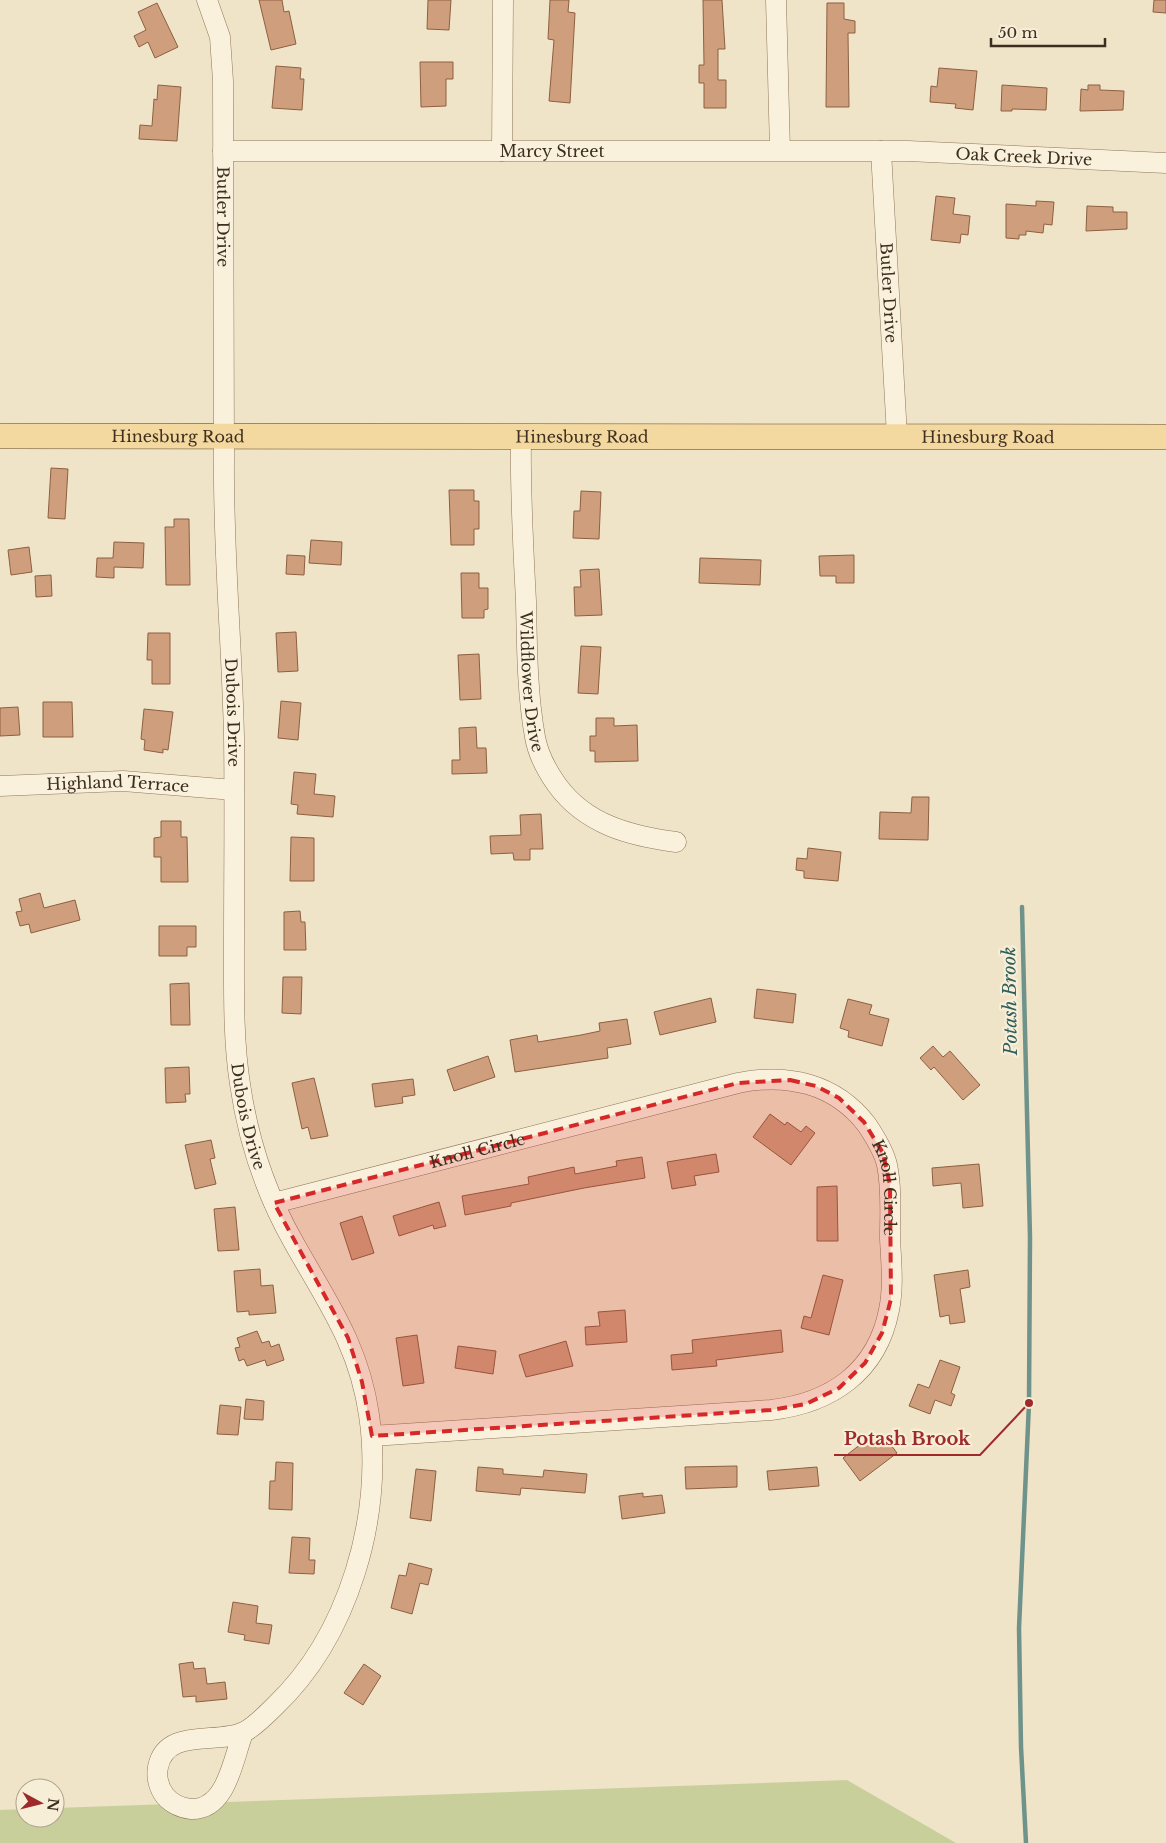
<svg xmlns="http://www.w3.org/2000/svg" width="1166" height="1843" viewBox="0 0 1166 1843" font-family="'Libre Baskerville',serif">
  <rect width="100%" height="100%" fill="#f0e4c8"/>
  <!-- green -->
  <polygon fill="#c9cf9b" points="847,1780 956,1843 0,1843 0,1810 25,1809 25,1818 55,1818 55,1808"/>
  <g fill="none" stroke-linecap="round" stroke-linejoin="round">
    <!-- stream -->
    <polyline stroke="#6f938a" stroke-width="4.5" points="1022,907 1030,1237 1029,1403 1019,1628 1021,1747 1026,1843"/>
  </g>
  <!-- building -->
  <g fill="#cf9f7d" stroke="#8d5f41">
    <polygon points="259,0 282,0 284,12 289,11 296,44 271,50"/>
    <polygon points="428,0 451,0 449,30 427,29"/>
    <polygon points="550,0 569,0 568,12 575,13 570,103 549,101 554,40 548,39"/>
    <polygon points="703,0 722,0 725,49 718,49 718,80 726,80 726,108 704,108 704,83 699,83 699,65 704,65"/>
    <polygon points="1154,0 1166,0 1166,13 1153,12"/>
    <polygon points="157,3 178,47 155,58 148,42 139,47 134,36 146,30 138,12"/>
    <polygon points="827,3 844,3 844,19 855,21 855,33 848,33 849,107 826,107"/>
    <polygon points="420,62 453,62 453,79 446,79 446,106 421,107"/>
    <polygon points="276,66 301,68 300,79 304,79 302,110 272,108"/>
    <polygon points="939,68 977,71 973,110 955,108 956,104 930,102 931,86 937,87"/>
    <polygon points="158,85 181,87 177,141 139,139 140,125 152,126 154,99 157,100"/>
    <polygon points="1002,85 1047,88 1046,110 1012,109 1012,111 1001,111"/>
    <polygon points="1088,85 1100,85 1100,90 1124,91 1123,110 1080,111 1081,89 1088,90"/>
    <polygon points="936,196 955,198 953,214 970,216 968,235 961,234 960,243 931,240"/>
    <polygon points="1036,201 1054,202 1052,225 1044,224 1043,233 1026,231 1026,235 1019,235 1019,239 1006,238 1006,204 1036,206"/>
    <polygon points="1087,206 1113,207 1113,212 1127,212 1127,229 1086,231"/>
    <polygon points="51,468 68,469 65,519 48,518"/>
    <polygon points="449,490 474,490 474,501 479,501 479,529 474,529 474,545 451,545"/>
    <polygon points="581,491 601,492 599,539 573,538 574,511 580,511"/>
    <polygon points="174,519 189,519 190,585 166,585 165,527 174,527"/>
    <polygon points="311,540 342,542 341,565 309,563"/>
    <polygon points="114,542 144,543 143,568 114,567 114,578 96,577 97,558 113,558"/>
    <polygon points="29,547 32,572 11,575 8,550"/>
    <polygon points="287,555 305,556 304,575 286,574"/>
    <polygon points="854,555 854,583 836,583 836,576 820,576 819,556"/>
    <polygon points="700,558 761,560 760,585 699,583"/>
    <polygon points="599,569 602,615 575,616 574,587 581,587 580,570"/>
    <polygon points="461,573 479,573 479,588 488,588 488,609 484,610 484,618 462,618"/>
    <polygon points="51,575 52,596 36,597 35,576"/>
    <polygon points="296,632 298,671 278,672 276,633"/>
    <polygon points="148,633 170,633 170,684 152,684 152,660 147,660"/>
    <polygon points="581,646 601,647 598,694 578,693"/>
    <polygon points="479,654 481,699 460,700 458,655"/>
    <polygon points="281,701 301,703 298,740 278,738"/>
    <polygon points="43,702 72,702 73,737 43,737"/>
    <polygon points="18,707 20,735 0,736 0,708"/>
    <polygon points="144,709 173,712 168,750 163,749 163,753 144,750 145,740 141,739"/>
    <polygon points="596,718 614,718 614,726 637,725 638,761 595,762 595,751 590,751 590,736 596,736"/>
    <polygon points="476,727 477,748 486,748 487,773 452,774 452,760 460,760 459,728"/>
    <polygon points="294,772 316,774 314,794 335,796 333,817 297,814 298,805 291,804"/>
    <polygon points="912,797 929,797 928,840 879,839 880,812 911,813"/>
    <polygon points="541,814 543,849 530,849 530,860 514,860 513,853 491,854 490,836 521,835 520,815"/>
    <polygon points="161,821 181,821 181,837 187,837 188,882 161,882 161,857 154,857 154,838 161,837"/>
    <polygon points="291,837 314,838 314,881 290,881"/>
    <polygon points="808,848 841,852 838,881 804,878 804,871 796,870 797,858 807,859"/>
    <polygon points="40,893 44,908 75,900 80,920 31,933 29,924 20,926 16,912 22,911 19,899"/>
    <polygon points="300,911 301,922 305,922 306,950 284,950 284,912"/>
    <polygon points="159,926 196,926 196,947 187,947 187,956 159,956"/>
    <polygon points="283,977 302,977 301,1014 282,1013"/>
    <polygon points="189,983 190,1025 171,1025 170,984"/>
    <polygon points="757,989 796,994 793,1023 754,1018"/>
    <polygon points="711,998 716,1022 660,1035 654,1012"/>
    <polygon points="848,999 872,1005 869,1014 889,1019 882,1046 848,1037 849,1031 840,1028"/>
    <polygon points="627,1019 631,1044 607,1048 608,1058 515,1072 510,1040 537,1035 538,1042 581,1035 600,1031 599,1023"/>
    <polygon points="933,1046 943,1057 950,1051 980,1085 963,1100 934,1067 931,1070 920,1058"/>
    <polygon points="488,1056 495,1077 454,1091 447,1070"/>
    <polygon points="189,1067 190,1094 185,1094 186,1102 166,1103 165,1068"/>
    <polygon points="314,1078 328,1136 311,1139 308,1127 302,1129 292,1083"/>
    <polygon points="413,1079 415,1095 402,1097 403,1103 375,1107 372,1084"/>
    <polygon points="770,1114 785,1125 787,1122 801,1132 806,1126 815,1133 791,1165 753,1137"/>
    <polygon points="211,1140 215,1158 210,1159 216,1184 195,1189 185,1145"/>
    <polygon points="716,1154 719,1172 694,1176 696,1185 672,1189 667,1162"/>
    <polygon points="642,1157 645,1178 584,1188 511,1203 511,1206 465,1215 462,1196 529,1184 528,1177 574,1167 575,1174 617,1166 616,1161"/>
    <polygon points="979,1164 983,1206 963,1208 961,1183 933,1186 932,1168"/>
    <polygon points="837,1186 838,1241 817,1241 817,1187"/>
    <polygon points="439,1202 446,1226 434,1229 433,1225 399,1236 393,1216"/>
    <polygon points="235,1207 239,1250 218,1251 214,1209"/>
    <polygon points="362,1216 374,1253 352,1260 340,1223"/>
    <polygon points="260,1269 261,1286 273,1285 276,1313 249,1315 249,1311 237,1312 234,1271"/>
    <polygon points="968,1270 970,1287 960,1289 965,1322 950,1324 949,1315 940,1317 934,1275"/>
    <polygon points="823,1275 843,1280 829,1335 801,1328 804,1316 811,1318"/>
    <polygon points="625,1310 627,1342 586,1345 585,1327 600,1326 598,1312"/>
    <polygon points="781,1330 783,1352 716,1360 717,1366 672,1370 671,1355 693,1353 692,1340"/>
    <polygon points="257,1331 262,1343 269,1341 271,1347 279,1344 284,1360 267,1366 265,1360 247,1366 244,1359 239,1361 235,1348 240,1347 237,1338"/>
    <polygon points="417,1335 424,1383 403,1386 396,1338"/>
    <polygon points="566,1341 573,1366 526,1377 519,1355"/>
    <polygon points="458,1346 496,1351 493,1374 455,1368"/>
    <polygon points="940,1360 960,1367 951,1393 955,1395 951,1406 935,1400 930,1414 909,1406 918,1384 929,1388"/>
    <polygon points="246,1399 264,1401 263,1420 244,1419"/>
    <polygon points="220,1405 241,1407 238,1435 217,1434"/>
    <polygon points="885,1437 897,1453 860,1481 843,1458 866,1440 871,1447"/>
    <polygon points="276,1462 293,1463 292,1510 269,1509 270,1481 275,1481"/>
    <polygon points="737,1466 737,1487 686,1489 685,1467"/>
    <polygon points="478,1467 503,1469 503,1474 543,1477 544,1470 587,1474 585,1493 521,1488 520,1495 476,1491"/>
    <polygon points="817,1467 819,1486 769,1490 767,1471"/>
    <polygon points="416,1469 436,1471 431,1521 410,1518"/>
    <polygon points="643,1493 643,1497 662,1495 665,1513 622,1519 619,1496"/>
    <polygon points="292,1537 310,1538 309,1560 315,1560 314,1574 289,1573"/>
    <polygon points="409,1563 432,1569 428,1585 420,1583 412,1614 391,1608 399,1575 406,1576"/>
    <polygon points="233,1602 258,1606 256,1623 272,1625 269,1644 244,1640 245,1635 228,1632"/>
    <polygon points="193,1662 194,1669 205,1668 207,1684 225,1682 227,1699 196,1702 196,1696 183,1697 179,1664"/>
    <polygon points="364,1664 381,1676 363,1705 344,1693"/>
  </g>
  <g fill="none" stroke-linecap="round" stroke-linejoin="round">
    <!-- minor casing -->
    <g stroke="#8d765c" stroke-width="21">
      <g id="minor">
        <path id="s1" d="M207,0l13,37 3,44c0,126 1,252 1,378 -1,92 8,185 10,278 1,69 0,139 0,208 0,46 -1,94 6,139 8,56 26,110 54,159 33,59 65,102 75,172 15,100 -20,221 -95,292 -8,8 -20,20 -30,25 -27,13 -78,-5 -86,35 -2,10 1,21 7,29 6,7 16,12 26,13 36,1 42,-50 52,-76"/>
        <polyline points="776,0 780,150"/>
        <path id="s2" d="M223,151h685l258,12"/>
        <polyline points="502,151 503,0"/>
        <path id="s3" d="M881,151l16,285"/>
        <path id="s4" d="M521,437c-1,55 2,109 5,164 1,45 1,92 9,136 3,17 12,34 22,48 29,40 74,51 119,57"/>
        <path id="s5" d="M0,786l123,-5 111,9"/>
        <path id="s6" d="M274,1203l464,-120c49,-10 97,0 129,42 8,12 17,26 20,40 5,24 3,49 3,73 1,23 4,48 -1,72 -12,62 -58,93 -118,100l-399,26"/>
      </g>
    </g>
    <!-- major casing -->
    <g stroke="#5b4430" stroke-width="26">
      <g id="major">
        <path id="s7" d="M0,436l1166,1"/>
      </g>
    </g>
    <!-- minor -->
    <use href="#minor" stroke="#faf1dc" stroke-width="20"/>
    <!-- major -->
    <use href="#major" stroke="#f3d9a0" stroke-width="25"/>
  </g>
  <!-- marked area -->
  <path fill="#d62828" fill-opacity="0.2" stroke="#d62828" stroke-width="4" stroke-dasharray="10 6" stroke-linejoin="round" d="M790,1080l26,6 23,12 25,24 19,31 7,32 1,114 -9,34 -17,30 -26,25 -33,16 -35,6 -399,26 -10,-54 -14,-44 -74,-135 464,-120z"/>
  <g text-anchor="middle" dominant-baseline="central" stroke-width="4.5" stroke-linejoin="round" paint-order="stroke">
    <!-- street labels -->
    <g font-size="16" fill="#3d2e20" stroke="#f7eed8">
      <text stroke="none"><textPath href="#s2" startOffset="329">Marcy Street</textPath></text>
      <text stroke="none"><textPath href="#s2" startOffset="801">Oak Creek Drive</textPath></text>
      <text stroke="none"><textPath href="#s1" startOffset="219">Butler Drive</textPath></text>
      <text stroke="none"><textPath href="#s3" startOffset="142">Butler Drive</textPath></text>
      <text stroke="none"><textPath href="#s7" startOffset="178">Hinesburg Road</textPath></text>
      <text stroke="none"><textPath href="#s7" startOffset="988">Hinesburg Road</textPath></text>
      <text stroke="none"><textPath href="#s7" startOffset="582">Hinesburg Road</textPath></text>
      <text stroke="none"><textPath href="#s4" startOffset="245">Wildflower Drive</textPath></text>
      <text stroke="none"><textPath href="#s1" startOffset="715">Dubois Drive</textPath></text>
      <text stroke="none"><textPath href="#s5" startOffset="118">Highland Terrace</textPath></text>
      <text stroke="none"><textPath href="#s1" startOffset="1120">Dubois Drive</textPath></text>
      <text stroke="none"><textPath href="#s6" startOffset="210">Knoll Circle</textPath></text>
      <text stroke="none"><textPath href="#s6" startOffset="690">Knoll Circle</textPath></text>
    </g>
    <!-- water labels -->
    <g font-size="18" font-style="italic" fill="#2f5d5a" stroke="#f7eed8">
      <text transform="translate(1010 1001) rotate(-91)">Potash Brook</text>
    </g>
  </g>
  <!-- callouts -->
  <path fill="none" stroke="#9e2a2b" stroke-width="2" d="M1029 1403L980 1455H834"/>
  <circle fill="#9e2a2b" stroke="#f7eed8" stroke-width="2" cx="1029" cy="1403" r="5"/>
  <g font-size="18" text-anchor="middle" font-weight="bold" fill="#9e2a2b" stroke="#f7eed8" stroke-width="4.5" stroke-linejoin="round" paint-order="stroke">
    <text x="907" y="1445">Potash Brook</text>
  </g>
  <!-- north arrow -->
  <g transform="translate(40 1803) rotate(97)"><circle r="24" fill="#f7eed8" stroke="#ada18e"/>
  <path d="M0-4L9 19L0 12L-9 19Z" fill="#9e2a2b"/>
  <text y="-8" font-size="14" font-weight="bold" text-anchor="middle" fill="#3d2e20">N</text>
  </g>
  <!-- scale -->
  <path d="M991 38v8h114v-8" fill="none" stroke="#3d2e20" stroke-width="2.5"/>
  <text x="998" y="38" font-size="15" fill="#3d2e20" stroke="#f7eed8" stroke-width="4" paint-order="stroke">50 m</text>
</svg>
